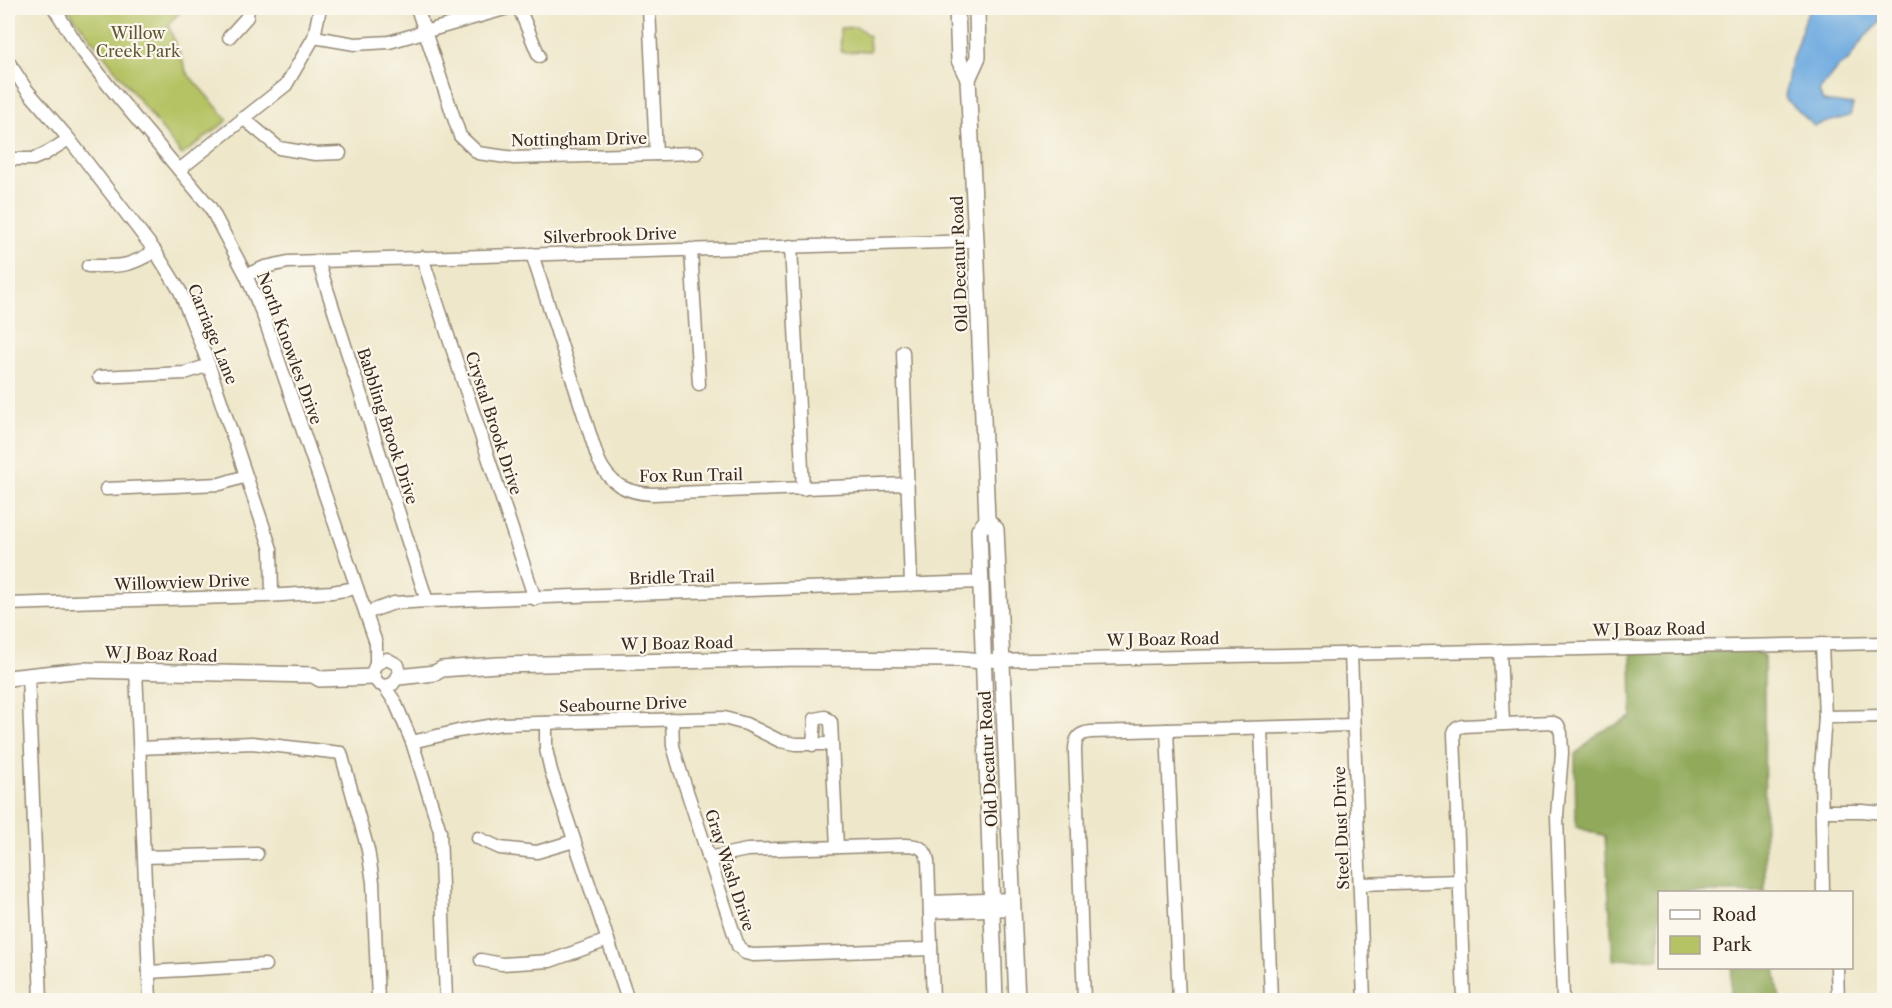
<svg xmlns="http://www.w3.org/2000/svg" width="1892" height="1008" viewBox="0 0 1892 1008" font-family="'Libre Caslon Text',serif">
  <rect width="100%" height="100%" fill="#fbf7ec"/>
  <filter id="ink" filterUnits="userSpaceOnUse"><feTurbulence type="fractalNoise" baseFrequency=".0167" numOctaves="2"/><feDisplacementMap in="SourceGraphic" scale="12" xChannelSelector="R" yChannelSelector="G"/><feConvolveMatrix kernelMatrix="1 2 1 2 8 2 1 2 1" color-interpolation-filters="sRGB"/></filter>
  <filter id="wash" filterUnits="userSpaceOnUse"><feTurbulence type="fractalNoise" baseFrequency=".008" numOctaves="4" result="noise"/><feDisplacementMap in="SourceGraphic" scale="24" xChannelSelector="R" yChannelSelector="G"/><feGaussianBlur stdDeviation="1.35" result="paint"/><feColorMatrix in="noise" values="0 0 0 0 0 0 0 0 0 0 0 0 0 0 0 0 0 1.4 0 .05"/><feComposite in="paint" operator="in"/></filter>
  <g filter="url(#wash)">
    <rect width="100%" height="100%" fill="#eee7ca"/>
    <!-- green -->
    <g fill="#b6c365" stroke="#787642" stroke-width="1.5">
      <polygon points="67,8 184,8 168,24 187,73 228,120 182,155"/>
      <polygon points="858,27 869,36 870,51 841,52 840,28"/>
    </g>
    <!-- forest -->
    <g fill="#90a95a" stroke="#666a3c" stroke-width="1.5">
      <polygon points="1752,650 1764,655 1765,892 1660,892 1659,958 1613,960 1605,836 1576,827 1575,755 1599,733 1632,717 1631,652"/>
      <polygon points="1732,968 1775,968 1780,1000 1730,1000"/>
    </g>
    <!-- water -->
    <polygon fill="#6eabe0" stroke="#546a7f" stroke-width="1.5" points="1809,8 1884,8 1884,12 1878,24 1864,38 1848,61 1838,67 1819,91 1823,101 1853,105 1850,116 1814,126 1785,98 1790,65"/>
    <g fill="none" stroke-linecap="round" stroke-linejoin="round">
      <!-- stream -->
      <polyline stroke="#6eabe0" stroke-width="2" points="165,8 166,10"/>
    </g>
  </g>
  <g filter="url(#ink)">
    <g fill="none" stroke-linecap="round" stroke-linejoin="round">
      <!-- minor casing -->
      <g stroke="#948874" stroke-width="15">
        <g id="minor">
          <polyline points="54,8 77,44 108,85 210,207 246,275 263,315 376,643 376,664"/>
          <polyline points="417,8 460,136 478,153 514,158 697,153"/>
          <polyline points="519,8 539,56"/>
          <polyline points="649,8 656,154"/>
          <polyline points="229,37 247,17 248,8"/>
          <polyline points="314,37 355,44 389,42 508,8"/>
          <polyline points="8,61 26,89 69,139 155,251 180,291 207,360 271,549 272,595"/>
          <polyline points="243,118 279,148 315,154 340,153"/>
          <polyline points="8,159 33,159 45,154 69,139"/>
          <polyline points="179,170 286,85 314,37 320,8"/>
          <polyline points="791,246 803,489"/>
          <polyline points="691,249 699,384"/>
          <path d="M532,254l66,205c11,25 28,34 55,35l254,-10"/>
          <polyline points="422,257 535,599"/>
          <polyline points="318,261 427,601"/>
          <path d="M88,266c32,0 39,2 67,-15"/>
          <polyline points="246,275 265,267 288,262 976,241"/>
          <polyline points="903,352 911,585"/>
          <polyline points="99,377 185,373 209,365"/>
          <polyline points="106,489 220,484 246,476"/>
          <polyline points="8,604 266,596 332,592 357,588"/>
          <polyline points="366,613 394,603 427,601 981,582"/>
          <polyline points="1822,644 1825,717 1821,769 1823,892"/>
          <polyline points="1500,650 1503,724"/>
          <polyline points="1351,653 1364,1000"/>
          <polyline points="982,661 1884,643"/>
          <polyline points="136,670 150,1000"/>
          <polyline points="28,675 41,1000"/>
          <polyline points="384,686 393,684 400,673 398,665 387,659 376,664 372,673 373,677 379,684 384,686 395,702 412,742 440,831 446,1000"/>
          <polyline points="1825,717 1884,716"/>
          <polyline points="672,719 673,746 680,770 738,946 745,953 753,955 931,949"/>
          <polyline points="546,723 546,749 551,771 628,1000"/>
          <polyline points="1261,728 1271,1000"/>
          <polyline points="1167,730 1179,1000"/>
          <polyline points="412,742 458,731 501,724 724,718 746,724 780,741 796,744 831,744"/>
          <polyline points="813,745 815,719 825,717 831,722 837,847"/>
          <polyline points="140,748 252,743 341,753 368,850 373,882 378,1000"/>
          <polyline points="1822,811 1862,811 1884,813"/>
          <polyline points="478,838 500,848 537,852 574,841"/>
          <polyline points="144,857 257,854"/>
          <path d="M708,858l39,-8 157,-5c13,0 22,2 24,16l5,139"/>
          <polyline points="1360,884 1460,881"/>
          <polyline points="930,902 1013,899"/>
          <polyline points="930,912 1013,909"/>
          <polyline points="481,960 502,964 550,961 608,940"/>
          <polyline points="1837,968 1838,1000"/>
          <polyline points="149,972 265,965"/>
          <path d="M1084,1000l-9,-249c0,-12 3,-18 16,-19l262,-7"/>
          <polyline points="1464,1000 1454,733 1457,728 1463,726 1551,722 1558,725 1561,733 1562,753 1557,816 1563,1000"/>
        </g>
      </g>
      <!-- major casing -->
      <g stroke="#948874" stroke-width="18">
        <g id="major">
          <polyline points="957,8 959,60 968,79 976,241 987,520 979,530 995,1000"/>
          <polyline points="968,79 978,57 977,8"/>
          <polyline points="987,520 996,529 1017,1000"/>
          <polyline points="399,677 435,673 442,669 497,665 800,658 961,659 982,661"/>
          <polyline points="8,678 82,670 313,675 320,679 373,677"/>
        </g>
      </g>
      <!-- minor -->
      <use href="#minor" stroke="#fff" stroke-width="12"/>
      <!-- major -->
      <use href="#major" stroke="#fff" stroke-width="15"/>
    </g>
  </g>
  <g text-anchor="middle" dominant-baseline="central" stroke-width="4.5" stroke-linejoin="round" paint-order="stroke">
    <!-- park labels -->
    <g font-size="16" fill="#605833" stroke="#fbf7ec">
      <text x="138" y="33">Willow<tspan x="138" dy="18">Creek Park</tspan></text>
    </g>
    <!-- street labels -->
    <g font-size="16" fill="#3b2a1e" stroke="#fbf7ec">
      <text transform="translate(579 139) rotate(-1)">Nottingham Drive</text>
      <text transform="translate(610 235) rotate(-2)">Silverbrook Drive</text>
      <text transform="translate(959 264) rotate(-92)">Old Decatur Road</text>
      <text transform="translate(213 334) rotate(68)">Carriage Lane</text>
      <text transform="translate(290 348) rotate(70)">North Knowles Drive</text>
      <text transform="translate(494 423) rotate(72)">Crystal Brook Drive</text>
      <text transform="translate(388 426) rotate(72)">Babbling Brook Drive</text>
      <text transform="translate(691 475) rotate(-1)">Fox Run Trail</text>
      <text transform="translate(672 577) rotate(-2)">Bridle Trail</text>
      <text transform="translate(182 582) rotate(-2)">Willowview Drive</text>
      <text transform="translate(1649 629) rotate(-1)">W J Boaz Road</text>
      <text transform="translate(1163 639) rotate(-1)">W J Boaz Road</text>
      <text transform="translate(677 643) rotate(-1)">W J Boaz Road</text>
      <text transform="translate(161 654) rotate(2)">W J Boaz Road</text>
      <text transform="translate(623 704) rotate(-2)">Seabourne Drive</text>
      <text transform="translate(988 759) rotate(-93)">Old Decatur Road</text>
      <text transform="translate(1341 828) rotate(-92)">Steel Dust Drive</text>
      <text transform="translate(730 870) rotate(72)">Gray Wash Drive</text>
    </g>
  </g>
  <!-- margin -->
  <rect width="1892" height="1008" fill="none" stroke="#fbf7ec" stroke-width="30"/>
  <!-- legend -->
  <rect x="1658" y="891" width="195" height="78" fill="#fbf7ec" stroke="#aea59a" stroke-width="1.5"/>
  <rect x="1670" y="910" width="30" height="9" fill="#ffffff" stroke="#aea59a" stroke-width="1.5"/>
  <text x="1712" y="921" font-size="18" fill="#3b2a1e">Road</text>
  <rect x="1670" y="936" width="30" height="18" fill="#b6c365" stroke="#aea59a" stroke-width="1.5"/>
  <text x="1712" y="951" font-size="18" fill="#3b2a1e">Park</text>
</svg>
